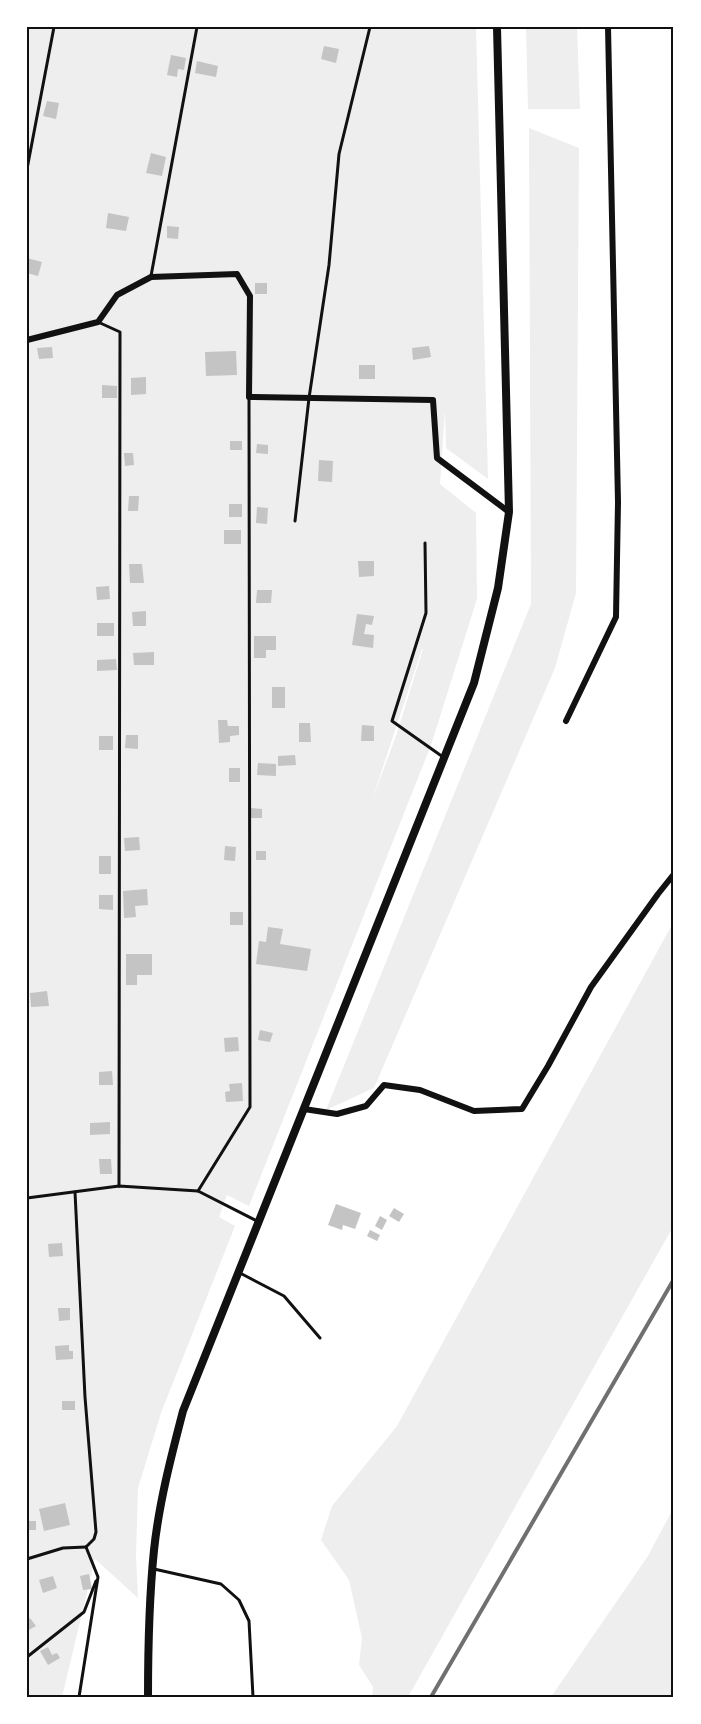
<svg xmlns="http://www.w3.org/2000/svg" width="701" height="1724" viewBox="0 0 701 1724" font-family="Montserrat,sans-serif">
  <rect width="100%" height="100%" fill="#fff"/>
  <!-- green -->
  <g fill="#eee" fill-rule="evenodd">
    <path d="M27,27h449l12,452 -42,-31 -1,-38 -5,74 36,29 1,86 -46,146 -182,461 -22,-11 -8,22 16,9 -74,187 -23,75 -2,68 2,42 -43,-39 -33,138h-35zM423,649l-27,87 -24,64 50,-151z"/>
    <polygon points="526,27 577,27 580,109 528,109"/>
    <polygon points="529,128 579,148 576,593 555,668 374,1088 326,1110 531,604"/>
    <polygon points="674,921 674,1225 408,1697 372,1697 373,1687 359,1665 362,1638 349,1580 321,1540 332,1506 397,1426"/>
    <polygon points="674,1507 674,1697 551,1697 648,1556"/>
  </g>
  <!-- building -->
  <g fill="#c4c4c4">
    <polygon points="324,46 339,49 336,63 321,59"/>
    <polygon points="171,55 186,58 184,70 178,69 177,77 167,75"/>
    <polygon points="197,61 218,66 216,77 195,73"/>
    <polygon points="47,101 59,103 56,119 43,116"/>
    <polygon points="151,153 166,157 162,176 146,173"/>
    <polygon points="108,213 129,217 126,231 106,228"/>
    <polygon points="167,226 179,227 178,239 167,238"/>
    <polygon points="27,258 42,262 38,276 27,273"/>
    <rect x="255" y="283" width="12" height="11"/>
    <polygon points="429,346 431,357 413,360 412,348"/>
    <polygon points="52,347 53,358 39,359 37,348"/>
    <polygon points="236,351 237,375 206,376 205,352"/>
    <rect x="359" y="365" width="16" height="14"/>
    <polygon points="146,377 146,394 131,395 131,378"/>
    <polygon points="102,385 117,386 117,398 102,398"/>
    <rect x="230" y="441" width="12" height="9"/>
    <polygon points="257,444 268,445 268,454 256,453"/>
    <polygon points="124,453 133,453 134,465 125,466"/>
    <polygon points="319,460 333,461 332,482 318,481"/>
    <polygon points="129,496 139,496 138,511 128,511"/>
    <rect x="229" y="504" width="13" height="13"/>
    <polygon points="257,507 268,508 267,524 256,523"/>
    <rect x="224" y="530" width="17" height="14"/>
    <polygon points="358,561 374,561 374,576 359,577"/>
    <polygon points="129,564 142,564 144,583 130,583"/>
    <polygon points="109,586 110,599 97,600 96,587"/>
    <polygon points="257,590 272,590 271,603 256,603"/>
    <polygon points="146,611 146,626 133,626 132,612"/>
    <polygon points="357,614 374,616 372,625 366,624 364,634 374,635 373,648 352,645"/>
    <rect x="97" y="623" width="17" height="13"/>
    <polygon points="254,636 276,636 276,650 266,650 266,658 254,658"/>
    <polygon points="154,652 154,665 134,665 133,653"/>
    <polygon points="116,659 117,670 97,671 97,660"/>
    <rect x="272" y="687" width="13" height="21"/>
    <polygon points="218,720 227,720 228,726 239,726 239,735 230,736 230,742 219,743"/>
    <polygon points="299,723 310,723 311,742 299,742"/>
    <polygon points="362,725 374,726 374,741 361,741"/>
    <polygon points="126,735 138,735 138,749 125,748"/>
    <rect x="99" y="736" width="14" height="14"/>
    <polygon points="295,755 296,765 278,766 278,756"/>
    <polygon points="258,763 276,764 276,776 257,775"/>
    <rect x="229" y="768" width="11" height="14"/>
    <polygon points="251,808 262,809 262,818 250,818"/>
    <polygon points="139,837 140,850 125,851 124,838"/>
    <polygon points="225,846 236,847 235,861 224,860"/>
    <rect x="256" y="851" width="10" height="9"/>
    <rect x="99" y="856" width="12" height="18"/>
    <polygon points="147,889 148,905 135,906 136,917 124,918 123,891"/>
    <polygon points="99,895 113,895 113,910 99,909"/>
    <rect x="230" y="912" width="13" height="13"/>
    <polygon points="268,927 283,929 280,944 311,949 307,971 256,964 259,941 266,942"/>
    <polygon points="126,954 152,954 152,975 137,975 137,985 126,985"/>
    <polygon points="47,991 49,1006 31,1007 30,993"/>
    <polygon points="260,1030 273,1033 270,1042 258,1040"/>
    <polygon points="238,1037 239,1051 225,1052 224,1038"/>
    <polygon points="112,1071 113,1085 99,1085 99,1072"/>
    <polygon points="242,1083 243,1101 226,1102 225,1092 230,1091 229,1084"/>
    <polygon points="110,1122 110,1134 90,1135 90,1123"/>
    <polygon points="99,1159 111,1159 112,1174 100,1174"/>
    <polygon points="336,1204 361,1213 355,1229 343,1225 342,1230 328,1225"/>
    <polygon points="394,1208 404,1214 399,1222 389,1216"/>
    <polygon points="380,1216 387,1220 382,1230 375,1226"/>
    <polygon points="370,1230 380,1235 377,1241 367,1236"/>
    <polygon points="62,1243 63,1256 49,1257 48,1244"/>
    <polygon points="58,1308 70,1308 70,1320 59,1321"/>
    <polygon points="69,1345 69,1351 73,1351 73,1359 56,1360 55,1346"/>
    <rect x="62" y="1401" width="13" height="9"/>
    <polygon points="65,1503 70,1525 44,1531 39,1509"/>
    <rect x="27" y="1521" width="9" height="9"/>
    <polygon points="89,1574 92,1589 83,1590 80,1576"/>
    <polygon points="53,1576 57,1588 43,1593 39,1580"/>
    <polygon points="30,1618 36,1626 27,1631 27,1620"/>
    <polygon points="48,1647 52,1655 57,1653 60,1658 48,1665 40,1651"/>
  </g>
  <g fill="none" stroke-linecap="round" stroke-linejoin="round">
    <!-- service -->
    <g stroke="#111" stroke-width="3">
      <polyline points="27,169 54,27"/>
      <polyline points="151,276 197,27"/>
      <polyline points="98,322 120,332 119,1186"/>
      <polyline points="295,521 309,398 329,265 339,154 370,27"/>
      <polyline points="425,543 426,613 392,721 443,757"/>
      <polyline points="198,1191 250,1107 249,399"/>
      <polyline points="75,1192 85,1397 96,1532 94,1539 86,1547"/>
      <polyline points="27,1198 119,1186 198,1191 257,1221"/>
      <polyline points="240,1273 284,1296 320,1338"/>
      <polyline points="27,1559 63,1548 86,1547"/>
      <polyline points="154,1569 221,1584 239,1600 249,1621 253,1697"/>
      <polyline points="27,1657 84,1612 96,1581"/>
      <polyline points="79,1697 98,1577 86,1547"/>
    </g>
    <!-- minor -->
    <g stroke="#111" stroke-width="6">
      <polyline points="27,340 98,322 117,295 151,277 237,274 250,296 249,397 433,400 437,458 509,512"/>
      <polyline points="566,721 616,617 618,502 608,27"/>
      <polyline points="304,1109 337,1114 366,1106 384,1085 420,1090 474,1111 522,1109 548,1066 591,987 658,894 674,874"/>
    </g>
    <!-- secondary -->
    <path stroke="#111" stroke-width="8" d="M148,1697c0,-49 1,-98 6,-147 5,-47 17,-93 29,-139l291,-728 24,-95 11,-76 -12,-485"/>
    <!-- rail -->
    <polyline stroke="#707070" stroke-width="4" points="431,1697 674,1279"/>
  </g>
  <!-- border -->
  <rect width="701" height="1724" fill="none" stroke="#ffffff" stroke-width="57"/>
  <rect x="28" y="28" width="644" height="1668" fill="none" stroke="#111" stroke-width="2"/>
</svg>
